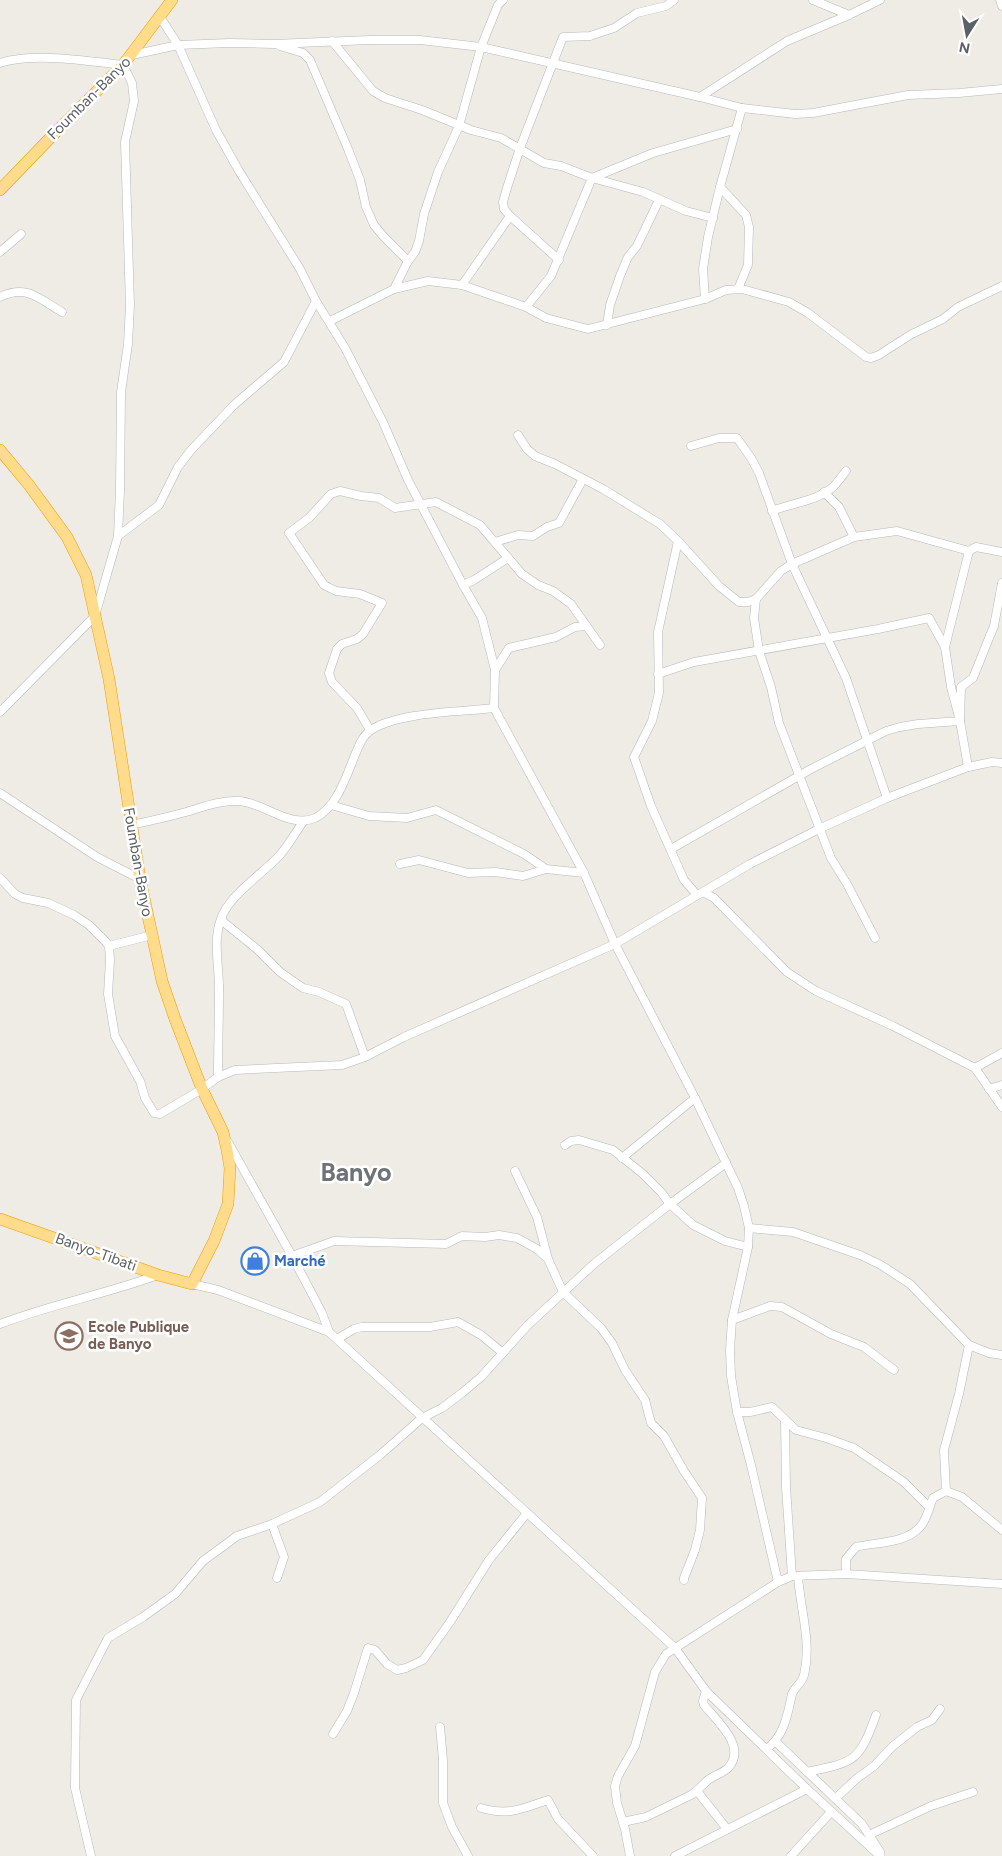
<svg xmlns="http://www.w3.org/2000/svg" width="1002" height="1856" viewBox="0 0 1002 1856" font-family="Figtree,sans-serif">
  <rect width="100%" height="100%" fill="#efece5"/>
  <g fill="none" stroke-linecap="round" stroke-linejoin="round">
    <!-- minor casing -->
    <g stroke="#b5b8bc" stroke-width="9">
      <g id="minor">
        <polyline points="813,0 849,15"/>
        <polyline points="1000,0 1002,6"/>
        <polyline points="160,17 178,45 216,130 239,171 300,269 316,301 345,348 383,422 408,480 463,585 482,618 495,670 494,708 584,873 615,944 695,1098 738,1188 744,1206 749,1228 748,1247 732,1320 730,1350 731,1376 737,1412 751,1465 778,1582"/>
        <polyline points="332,41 373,91 385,98 422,110 471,130 501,138 544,163 561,166 592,178 643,192 686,211 713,218"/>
        <polyline points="280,46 303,53 310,60 348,149 360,180 366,207 374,225 384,237 408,261"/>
        <polyline points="132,55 178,45 229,43 274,44 370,40 420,40 481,47 700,97 742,108 795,114 813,113 908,95 959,93 1002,89"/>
        <path d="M0,63c34,-11 87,-2 123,2l9,18 2,18 -9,41 5,163 -2,39 -7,48 -1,98 -2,46 -23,80 -95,96"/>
        <polyline points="700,97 787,41 849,15 880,0"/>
        <polyline points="720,187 746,215 749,227 748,265 738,289"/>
        <polyline points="510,216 559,260"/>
        <polyline points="0,252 21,234"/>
        <polyline points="462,285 510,216 504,209 503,202 507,188 520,148 563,37 590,36 614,28 637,13 666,6 674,0"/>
        <polyline points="394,289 408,261 415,252 419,241 424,214 438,172 459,126 481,47 498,5 503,0"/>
        <path d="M0,297c27,-13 39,2 62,15"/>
        <polyline points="705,299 703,269 708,237 720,187 742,108"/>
        <polyline points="526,307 551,276 592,178 653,153 737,129"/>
        <polyline points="330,321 394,289 428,281 462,285 526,307 546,318 588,329 705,299 726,290 742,289 789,302 808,313 866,357 871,358 879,355 910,335 943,319 958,307 1002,286"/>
        <polyline points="607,325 610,305 620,276 628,257 637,246 659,200"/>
        <polyline points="518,435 527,449 535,456 555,464 603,489 660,524 678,541 719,586 739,602 748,602 756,599 781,571 792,564 854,537 897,531 969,551 976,547 1002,552"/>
        <polyline points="691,446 719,438 737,438 751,458 759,473 792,564 846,678 887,798"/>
        <polyline points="824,492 839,507 854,537"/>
        <path d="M772,511c20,-8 46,-10 62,-25 4,-4 8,-10 12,-15"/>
        <polyline points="118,536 159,505 178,467 191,450 235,404 284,362 316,301"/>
        <polyline points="678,541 658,632 659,693 652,721 634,757 651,806 684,880 697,895"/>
        <polyline points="495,542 518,535 533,536 547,527 559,523 583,479"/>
        <polyline points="463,585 474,580 508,558"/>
        <polyline points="756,599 754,618 759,651 771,687 779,723 831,858 847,884 875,938"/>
        <polyline points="495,670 509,648 556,637 575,627 586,626"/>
        <polyline points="658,674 694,662 878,629 929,618 945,647"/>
        <polyline points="370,730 357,708 332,682 329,673 337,649 342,644 357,639 363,634 382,603 360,594 336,591 324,585 289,533 309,518 331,494 340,491 361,496 379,498 395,508 436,502 480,525 522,574 538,585 553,591 571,604 600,645"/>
        <polyline points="968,767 960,721 951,687 945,647 969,551"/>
        <polyline points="0,793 97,857 140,879"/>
        <polyline points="331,805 369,816 407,818 436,810 524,854 546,869 584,873"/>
        <path d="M131,825c19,-4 37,-8 55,-13 17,-5 35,-12 53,-11 24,1 51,28 76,17 22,-11 31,-41 40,-63 4,-9 7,-19 16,-25 27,-18 89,-18 123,-22"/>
        <polyline points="671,849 811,769 886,731 900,727 918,724 960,721 961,687 973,678 985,648 994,626 1002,583"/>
        <polyline points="400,864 419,860 468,873 495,872 523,876 546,869"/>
        <polyline points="0,878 15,894 23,898 48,903 74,915 89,925 106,942 109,946 110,960 108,994 115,1036 140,1081 145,1098 154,1113 160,1114 202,1089 218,1077 235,1070 342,1065 365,1057 404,1037 615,944 750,864 819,829 887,798 968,767 992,762 1002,763"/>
        <polyline points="703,892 714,898 787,972 816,991 893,1026 975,1068 1002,1107"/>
        <polyline points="221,920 258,950 280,972 303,988 319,992 346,1004 365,1057"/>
        <polyline points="109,946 152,935"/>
        <polyline points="975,1068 1002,1053"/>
        <path d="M218,1077c0,-29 1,-56 1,-84 1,-27 -8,-54 4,-79 10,-21 40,-41 56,-58 9,-10 16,-23 24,-34"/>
        <polyline points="989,1089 1002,1085"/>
        <polyline points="228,1142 292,1256 322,1313 329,1332"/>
        <polyline points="565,1145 571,1141 579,1140 613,1150 643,1174 661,1192 670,1204 693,1225 725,1241 748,1247"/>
        <polyline points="622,1158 695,1098"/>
        <polyline points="515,1171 537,1217 548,1259"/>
        <polyline points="749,1228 793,1232 860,1255 881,1265 910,1284 969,1345 989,1353 1002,1355"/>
        <polyline points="292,1256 334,1241 446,1244 462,1236 485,1237 499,1235 517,1238 537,1249 548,1259 563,1292 601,1328 612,1343 625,1370 645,1400 651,1423 664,1436 684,1471 702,1498 700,1530 695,1550 684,1578 684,1580"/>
        <polyline points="192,1284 218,1290 329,1332 675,1648 706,1691 807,1789 880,1856"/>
        <polyline points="732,1320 770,1306 782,1307 831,1334 864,1347 894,1370"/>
        <path d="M0,1324c52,-20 106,-30 158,-49"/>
        <polyline points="337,1339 354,1329 362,1327 430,1327 458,1322 481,1335 503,1353"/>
        <polyline points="969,1345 959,1394 944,1450 946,1491 962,1497 1002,1530"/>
        <polyline points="737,1412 750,1412 772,1407 796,1430 826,1438 854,1448 904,1482 929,1507"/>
        <polyline points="785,1420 786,1487 792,1576"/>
        <polyline points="272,1524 284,1557 277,1578"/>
        <path d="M846,1574v-15l10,-12c20,-5 49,-3 64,-20 7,-7 9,-20 13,-29l13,-7"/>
        <polyline points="440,1727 443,1760 443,1803 452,1827 468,1856"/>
        <polyline points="333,1734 347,1711 354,1693 368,1648 375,1650 387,1664 397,1670 406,1668 423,1660 450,1622 489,1560 527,1513"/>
        <polyline points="776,1742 862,1824 880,1852"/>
        <path d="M767,1749c18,-15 20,-33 25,-55 3,-7 10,-11 12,-19 8,-33 -4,-67 -6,-99"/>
        <path d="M807,1772c48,-10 52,-10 69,-57"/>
        <polyline points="697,1791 727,1829"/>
        <polyline points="836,1798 855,1780 874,1766 893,1746 917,1727 932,1720 940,1709"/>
        <path d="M481,1808c28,8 40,1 67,-8l10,19 35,37"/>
        <path d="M623,1822l23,-5 45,-22c7,-4 11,-10 17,-15 7,-5 15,-7 20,-12 20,-21 -12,-48 -24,-63l-1,-4 3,-10"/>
        <polyline points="869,1835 931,1806 973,1792"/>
        <polyline points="91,1856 75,1788 76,1700 108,1638 143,1617 175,1594 203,1561 237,1536 272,1524 320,1502 380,1455 422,1418 442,1408 462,1393 481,1377 528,1325 595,1263 670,1204 726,1163"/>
        <polyline points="630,1856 625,1829 617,1803 615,1786 618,1776 635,1746 655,1672 666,1654 778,1582 792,1576 846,1574 1002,1584"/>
        <polyline points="675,1856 807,1789"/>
        <polyline points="791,1856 831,1812"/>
      </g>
    </g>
    <!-- highway casing -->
    <g stroke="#f49a00" stroke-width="12">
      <g id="highway">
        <polyline points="0,190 53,135 123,65 172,0"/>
        <polyline points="0,450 29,485 67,537 86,575 109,679 140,879 162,981 175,1019 202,1089 223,1132 227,1150 230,1168 228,1204 214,1241 192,1284 158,1275 0,1219"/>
      </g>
    </g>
    <!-- minor -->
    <use href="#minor" stroke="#fff" stroke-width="8"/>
    <!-- highway -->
    <use href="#highway" stroke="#ffdb8c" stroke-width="11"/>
  </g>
  <!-- icons -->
  <defs>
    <g id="shop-ring" transform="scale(1.4375)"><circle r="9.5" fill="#fff" stroke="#3f7fe0" stroke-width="1.5"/><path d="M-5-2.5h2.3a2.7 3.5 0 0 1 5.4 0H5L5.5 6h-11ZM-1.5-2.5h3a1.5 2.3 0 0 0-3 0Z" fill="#3f7fe0"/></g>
    <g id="school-ring" transform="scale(1.4375)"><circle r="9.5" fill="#fff" stroke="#8d6e63" stroke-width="1.5"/><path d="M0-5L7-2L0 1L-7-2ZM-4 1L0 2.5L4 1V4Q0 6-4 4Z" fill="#8d6e63"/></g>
  </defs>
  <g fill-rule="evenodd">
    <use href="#shop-ring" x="255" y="1261"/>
    <use href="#school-ring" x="69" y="1336"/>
  </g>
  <g text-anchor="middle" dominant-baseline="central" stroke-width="5" stroke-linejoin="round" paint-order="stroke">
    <!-- street labels -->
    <g font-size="15" fill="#5c6165" stroke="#fff">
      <text transform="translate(89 98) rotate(-45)">Foumban-Banyo</text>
      <text transform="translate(138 862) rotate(80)">Foumban-Banyo</text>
      <text transform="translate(96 1252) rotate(20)">Banyo-Tibati</text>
    </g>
    <!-- shop labels -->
    <g font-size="15" font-weight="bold" fill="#366cbe" stroke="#fff" text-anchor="start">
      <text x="274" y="1261">Marché</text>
    </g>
    <!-- education labels -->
    <g font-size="15" font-weight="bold" fill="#785e54" stroke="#fff" text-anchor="start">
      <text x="88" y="1327">Ecole Publique<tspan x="88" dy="17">de Banyo</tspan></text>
    </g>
    <!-- town labels -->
    <g font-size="25" font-weight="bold" fill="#6d7377" stroke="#fff">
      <text x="356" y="1172">Banyo</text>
    </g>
  </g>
  <!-- north arrow -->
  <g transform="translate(967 35) rotate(191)" stroke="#ffffff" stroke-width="4" paint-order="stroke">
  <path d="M0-4L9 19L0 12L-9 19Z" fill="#5c6165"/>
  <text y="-8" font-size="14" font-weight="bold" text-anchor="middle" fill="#5c6165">N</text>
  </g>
</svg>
